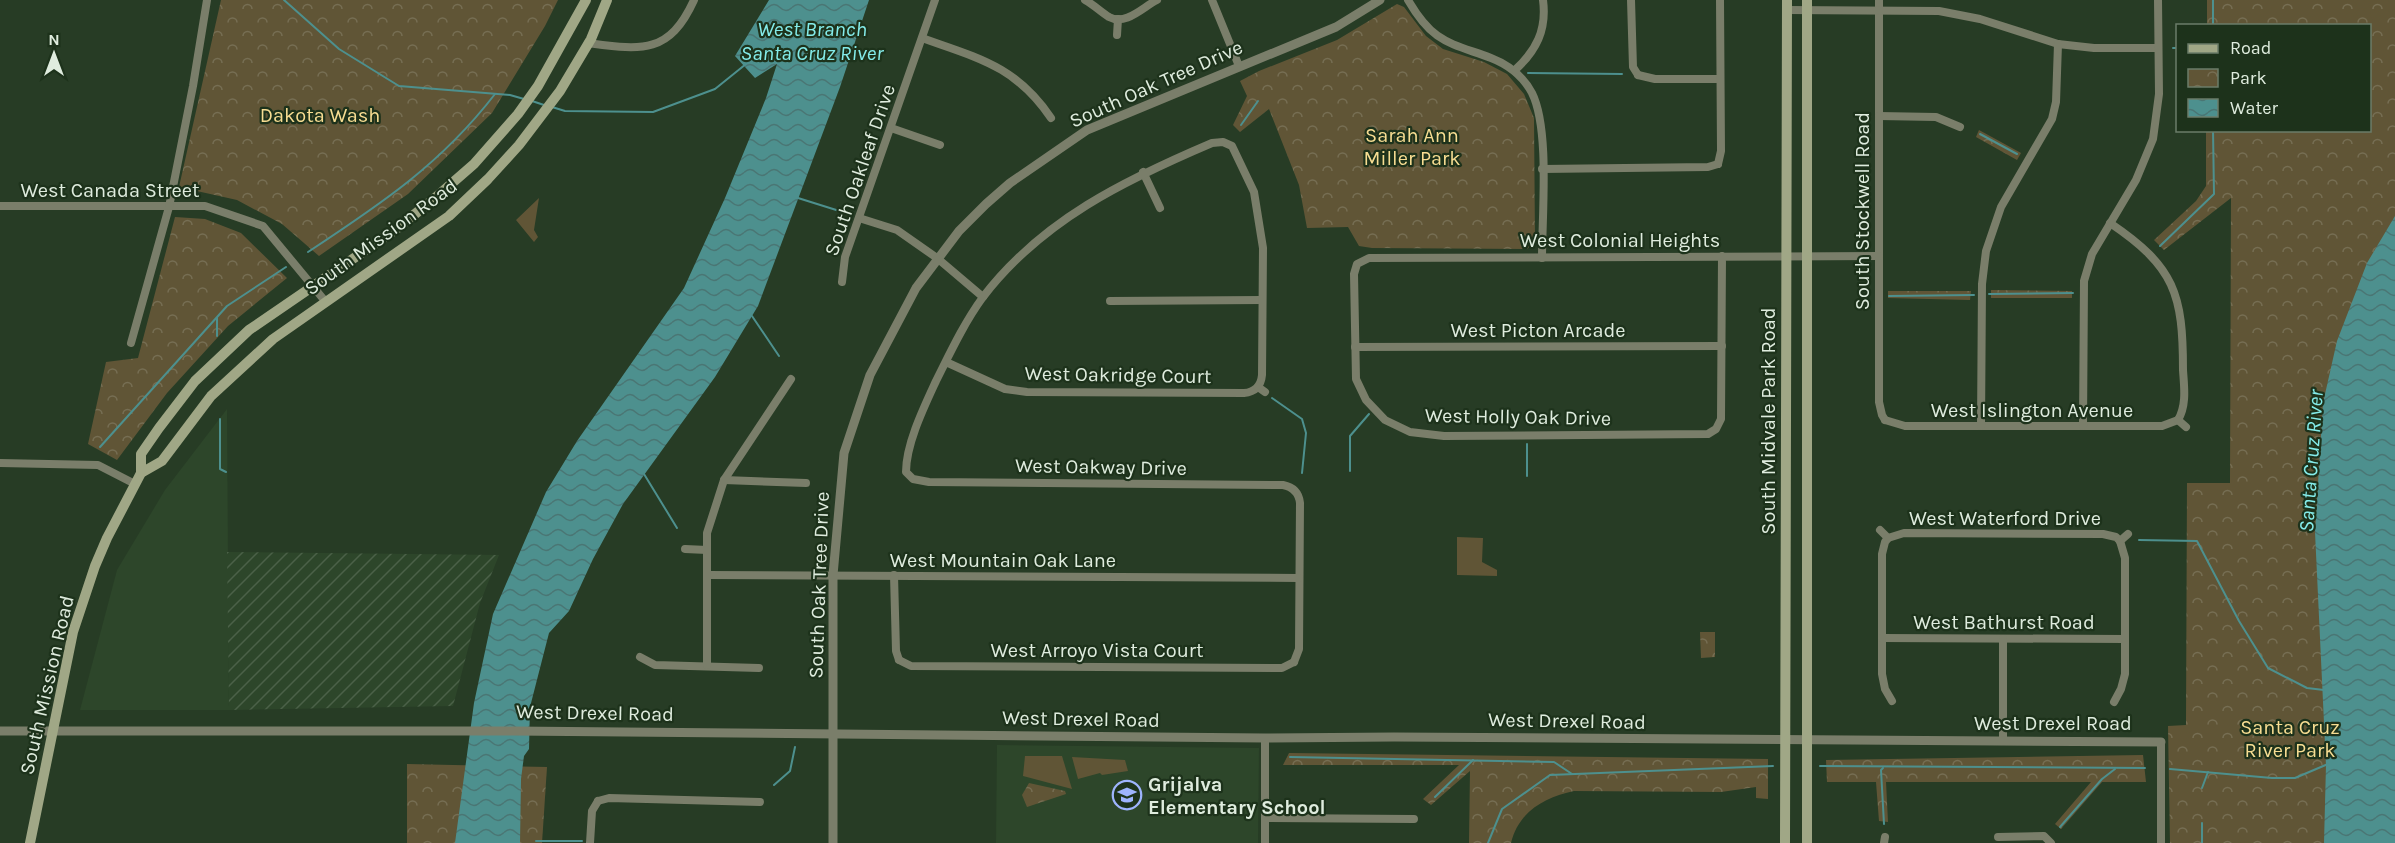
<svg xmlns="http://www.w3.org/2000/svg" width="2395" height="843" viewBox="0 0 2395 843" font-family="Karla,sans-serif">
  <defs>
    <pattern id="industrial-furrows" width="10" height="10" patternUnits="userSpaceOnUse" patternTransform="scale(1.5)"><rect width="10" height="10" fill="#2d462a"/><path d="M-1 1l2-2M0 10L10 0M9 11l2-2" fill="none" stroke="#4b6148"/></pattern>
    <pattern id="park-crowns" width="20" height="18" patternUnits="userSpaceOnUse" patternTransform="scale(1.5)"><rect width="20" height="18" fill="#605536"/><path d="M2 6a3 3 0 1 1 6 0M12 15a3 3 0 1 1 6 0" fill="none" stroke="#766e53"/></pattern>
    <pattern id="water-waves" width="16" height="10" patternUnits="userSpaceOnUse" patternTransform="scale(1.5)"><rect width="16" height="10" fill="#4d908e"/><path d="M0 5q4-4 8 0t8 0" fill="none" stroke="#4a7674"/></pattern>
  </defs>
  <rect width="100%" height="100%" fill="#273c25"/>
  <!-- built -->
  <g fill="#2d462a">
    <polygon points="227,409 229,710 80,710 117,570 165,490"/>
    <polygon points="997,745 1259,748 1258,843 996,843"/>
  </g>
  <!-- industrial -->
  <polygon fill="url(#industrial-furrows)" points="227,552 499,555 480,603 453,706 229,710"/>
  <!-- green -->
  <g fill="#605536">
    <polygon points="539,198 534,230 538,237 534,242 516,220"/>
    <polygon points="1457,537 1483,538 1482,562 1497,570 1497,576 1457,575"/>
    <polygon points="1025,756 1062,756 1072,789 1023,776"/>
    <polygon points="1072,757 1125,760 1128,771 1102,775 1100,773 1078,779"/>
  </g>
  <!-- park -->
  <g fill="url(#park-crowns)">
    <polygon points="221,0 558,0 545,26 492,113 408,194 319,256 282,224 237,200 179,187"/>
    <polygon points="2207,0 2395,0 2395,843 2170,843 2168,726 2186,725 2187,483 2230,483 2231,198 2164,250 2154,240 2196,201 2206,186 2206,131 2370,130 2370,26 2207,25"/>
    <polygon points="1397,4 1404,7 1426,36 1443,49 1484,62 1507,74 1524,94 1534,118 1535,242 1527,249 1372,248 1359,246 1348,227 1307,228 1299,185 1269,109 1240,132 1233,125 1247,96 1240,81 1259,71 1337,40"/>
    <polygon points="1979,130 2021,153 2017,160 1976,137"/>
    <polygon points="175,217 205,219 241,233 287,278 228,326 167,393 117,460 88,444 106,362 138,358"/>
    <polygon points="1991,290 2072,291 2072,298 1991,298"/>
    <polygon points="1888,291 1971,291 1970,300 1888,298"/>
    <polygon points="1700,632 1715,632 1715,657 1701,658"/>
    <path d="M1289,753l479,6v40l-12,-1v-11l-35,5 -147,-1c-29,6 -56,21 -63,52h-42l1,-72 -39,34 -8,-6 36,-34h-176z"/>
    <polygon points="2143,755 2146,782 2102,782 2061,829 2055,824 2091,782 1886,782 1888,822 1879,821 1876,782 1827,782 1826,760"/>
    <polygon points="407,764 547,767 542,843 407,843"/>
    <polygon points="1029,783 1065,791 1066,794 1027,807 1022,795"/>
  </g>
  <!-- water -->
  <g fill="url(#water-waves)">
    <polygon points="769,0 869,0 840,87 758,306 715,377 623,504 593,559 569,611 549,633 530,707 529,749 524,756 521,779 520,843 455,843 474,703 493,614 546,492 577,441 684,288 725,198 766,98 777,64 755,78 735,56"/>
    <polygon points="2395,216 2395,843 2324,843 2326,765 2315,532 2323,403 2337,341 2367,263"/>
  </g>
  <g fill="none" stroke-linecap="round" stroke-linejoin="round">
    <!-- stream -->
    <g stroke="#4d908e" stroke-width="2">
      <polyline points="284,0 339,49 399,86 510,95 524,99"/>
      <polyline points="2213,0 2213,26"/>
      <polyline points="2173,48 2178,48"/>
      <polyline points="1528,73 1622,74"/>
      <polyline points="532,101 544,105"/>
      <polyline points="552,107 565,111 653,112 715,89 746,64"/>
      <polyline points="1241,125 1258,101"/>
      <polyline points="1980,134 2017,154"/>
      <polyline points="798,198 849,214"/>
      <polyline points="2160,246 2214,194 2213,130"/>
      <path d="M308,252c73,-48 133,-88 187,-158"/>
      <polyline points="1989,294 2073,293"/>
      <polyline points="1889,296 1974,295"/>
      <polyline points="752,316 779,356"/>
      <polyline points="217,336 217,318"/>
      <polyline points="1272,398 1302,419 1306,433 1302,473"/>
      <polyline points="220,419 220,469 226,472"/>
      <polyline points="100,447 227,306 286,267"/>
      <polyline points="1350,471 1350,436 1369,414"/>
      <polyline points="644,474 677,528"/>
      <polyline points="1527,476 1527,444"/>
      <polyline points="2139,540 2197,541 2239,621 2268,668 2307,688 2324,690"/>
      <polyline points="1290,757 1554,762 1572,774"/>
      <polyline points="1820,766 2145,768"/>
      <polyline points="1883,768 1881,770 1884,824"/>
      <polyline points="2170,769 2272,778 2295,778 2328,764"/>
      <polyline points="774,785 790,771 795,747"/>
      <polyline points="2202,788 2208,772"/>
      <polyline points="1435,797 1473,760"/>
      <polyline points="2202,823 2202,843"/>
      <polyline points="2060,827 2102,779 2115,769"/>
      <polyline points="536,841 582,841"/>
      <polyline points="1488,843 1502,809 1550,775 1773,766"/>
    </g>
    <!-- minor -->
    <g stroke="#7a7e6a" stroke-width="8">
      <path d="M1085,0c9,5 16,12 24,17 17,9 34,-10 48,-17"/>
      <polyline points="1212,0 1239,66"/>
      <path d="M1408,0c25,43 40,42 83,58 18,7 32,18 41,35 18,36 10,122 10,165"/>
      <polyline points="1631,0 1633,67 1638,75"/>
      <polyline points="1879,0 1879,402 1882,415 1885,420"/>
      <polyline points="1787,10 1939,11 1980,19 2058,44 2094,48 2158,48"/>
      <polyline points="1117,35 1118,19"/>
      <path d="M922,38c56,20 94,28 129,80"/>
      <path d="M588,43c53,7 81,12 106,-43"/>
      <path d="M1515,70c21,-19 32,-40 28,-70"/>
      <polyline points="1638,75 1655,79 1720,79"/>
      <polyline points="1879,116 1936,117 1960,127"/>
      <polyline points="891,128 940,145"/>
      <polyline points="1718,164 1721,151 1720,0"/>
      <polyline points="1542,169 1708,167 1718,164"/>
      <polyline points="1143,172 1160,208"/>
      <polyline points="0,206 205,206 263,226 325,301"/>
      <polyline points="859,218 897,230 937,258 983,297"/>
      <path d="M2110,223c65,44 73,71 73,147 1,16 4,35 -5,50"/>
      <polyline points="1722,256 1721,419 1716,429 1708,434 1444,436 1410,432 1385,420 1366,400 1356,379 1354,274 1357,264 1369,258 1879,256"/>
      <polyline points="842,282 845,257 935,0"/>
      <polyline points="1110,301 1262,300"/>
      <polyline points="131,343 169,207 193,86 207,0"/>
      <polyline points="1355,347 1722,346"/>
      <path d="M946,362l59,27 22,3 217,1c11,-1 17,-7 18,-18l1,-127 -9,-56 -22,-46 -9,-4 -11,1c-87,37 -170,77 -229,154 -19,26 -33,56 -47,84 -12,26 -30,63 -30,91l7,7 16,3 354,3c10,2 16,8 17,18l-1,146 -5,13"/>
      <polyline points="1258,387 1265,392"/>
      <polyline points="1885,420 1905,426 2162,426 2178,420"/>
      <polyline points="2178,420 2186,427"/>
      <polyline points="1981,426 1982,284 1986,251 2001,207 2052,119 2056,102 2058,44"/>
      <polyline points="2083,426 2084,281 2092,254 2136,180 2153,139 2159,94 2158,0"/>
      <polyline points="0,463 98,465 135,484"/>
      <polyline points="724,480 806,483"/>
      <polyline points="1880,530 1888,538"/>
      <polyline points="1888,538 1904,533 2103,534 2116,537 2120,541"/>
      <polyline points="1888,538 1885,542 1882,554 1882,674 1885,689 1892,701"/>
      <polyline points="2120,541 2128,534"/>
      <polyline points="685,549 707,550"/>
      <polyline points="707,575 1299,578"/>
      <polyline points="894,575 896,651 899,660"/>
      <polyline points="1882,638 2125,639"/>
      <polyline points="640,657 655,665 759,668"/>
      <polyline points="899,660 911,666 1282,668 1294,662"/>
      <polyline points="707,665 707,533 724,480 791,379"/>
      <polyline points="2114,702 2121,689 2125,674 2125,558 2120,541"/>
      <polyline points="2003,741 2003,639"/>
      <polyline points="598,801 609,798 760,802"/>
      <polyline points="1265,818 1414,819"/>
      <polyline points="1998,837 2044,836 2051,843"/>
      <polyline points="590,843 592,811 598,801"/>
      <polyline points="1265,843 1265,738"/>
      <polyline points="1884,843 1885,837"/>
      <polyline points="2161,843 2161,742"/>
    </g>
    <!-- tertiary -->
    <g stroke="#7a7e6a" stroke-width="9">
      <polyline points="0,731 513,731 1265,738 1394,737 2161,742"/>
      <polyline points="833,843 833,575 844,453 870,375 916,288 959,231 986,204 1010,183 1087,130 1336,27 1380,0"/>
    </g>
    <!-- secondary -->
    <g stroke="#a0a786" stroke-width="10">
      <polyline points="1807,0 1807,843"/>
      <polyline points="141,473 141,454 159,428 195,381 249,330 395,230 435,198 474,164 518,114 538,86 586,0"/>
      <polyline points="30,843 73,632 95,566 107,538 141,473 162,461 211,396 273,339 449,216 488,179 519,145 560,91 591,39 607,0"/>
      <polyline points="1785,843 1787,0"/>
    </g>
  </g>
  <!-- icons -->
  <defs>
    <g id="school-ring" transform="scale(1.5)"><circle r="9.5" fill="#1d321b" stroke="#9eb4fd" stroke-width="1.5"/><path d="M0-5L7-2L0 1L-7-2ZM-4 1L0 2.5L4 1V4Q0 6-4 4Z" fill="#9eb4fd"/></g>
  </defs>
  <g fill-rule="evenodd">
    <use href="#school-ring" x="1127" y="795"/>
  </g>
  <g text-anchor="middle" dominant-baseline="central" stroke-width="4.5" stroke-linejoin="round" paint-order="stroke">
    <!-- street labels -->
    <g font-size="20" fill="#dfecde" stroke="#1d321b">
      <text transform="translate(1156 84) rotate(-24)">South Oak Tree Drive</text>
      <text transform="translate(860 170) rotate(-71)">South Oakleaf Drive</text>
      <text x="110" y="190">West Canada Street</text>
      <text transform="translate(1862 211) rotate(-90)">South Stockwell Road</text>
      <text transform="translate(381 237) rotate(-36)">South Mission Road</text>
      <text x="1620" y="240">West Colonial Heights</text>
      <text x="1538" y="330">West Picton Arcade</text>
      <text transform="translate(1118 375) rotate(1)">West Oakridge Court</text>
      <text x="2032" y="410">West Islington Avenue</text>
      <text transform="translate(1518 417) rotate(1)">West Holly Oak Drive</text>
      <text transform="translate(1768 421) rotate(-90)">South Midvale Park Road</text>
      <text transform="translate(1101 467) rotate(1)">West Oakway Drive</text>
      <text x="2005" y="518">West Waterford Drive</text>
      <text x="1003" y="560">West Mountain Oak Lane</text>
      <text transform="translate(819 585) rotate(-88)">South Oak Tree Drive</text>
      <text x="2004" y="622">West Bathurst Road</text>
      <text x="1097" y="650">West Arroyo Vista Court</text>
      <text transform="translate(47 685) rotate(-77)">South Mission Road</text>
      <text transform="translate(595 713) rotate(1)">West Drexel Road</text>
      <text transform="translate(1081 719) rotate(1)">West Drexel Road</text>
      <text transform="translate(1567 721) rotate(1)">West Drexel Road</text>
      <text x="2053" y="723">West Drexel Road</text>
    </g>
    <!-- park labels -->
    <g font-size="20" fill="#f7dd92" stroke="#1d321b">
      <text x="320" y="115">Dakota Wash</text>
      <text x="1412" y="135">Sarah Ann<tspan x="1412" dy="23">Miller Park</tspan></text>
      <text x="2290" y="727">Santa Cruz<tspan x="2290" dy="23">River Park</tspan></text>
    </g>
    <!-- poi labels -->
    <g font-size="20" font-weight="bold" fill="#dfecde" stroke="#1d321b" text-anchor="start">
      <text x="1148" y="784">Grijalva<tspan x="1148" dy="23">Elementary School</tspan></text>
    </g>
    <!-- water labels -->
    <g font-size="21" font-style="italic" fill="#84ecea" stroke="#1d321b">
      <text x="812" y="29">West Branch<tspan x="812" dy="24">Santa Cruz River</tspan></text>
      <text transform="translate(2311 461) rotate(-86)">Santa Cruz River</text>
    </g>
  </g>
  <!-- legend -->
  <rect x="2176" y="24" width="195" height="108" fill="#1d321b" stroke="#6b7c69" stroke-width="1.5"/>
  <rect x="2188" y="44" width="30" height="9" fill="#a0a786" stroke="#6b7c69" stroke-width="1.5"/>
  <text x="2230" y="54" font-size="18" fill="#dfecde">Road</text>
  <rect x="2188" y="69" width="30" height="18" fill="url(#park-crowns)" stroke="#6b7c69" stroke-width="1.5"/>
  <text x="2230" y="84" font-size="18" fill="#dfecde">Park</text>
  <rect x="2188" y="99" width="30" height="18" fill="url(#water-waves)" stroke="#6b7c69" stroke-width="1.5"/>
  <text x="2230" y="114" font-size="18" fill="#dfecde">Water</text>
  <!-- north arrow -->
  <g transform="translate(54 54)" stroke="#1d321b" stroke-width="4.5" paint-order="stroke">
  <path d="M0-4.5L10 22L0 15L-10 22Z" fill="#dfecde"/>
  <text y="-9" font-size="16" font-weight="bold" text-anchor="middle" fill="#dfecde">N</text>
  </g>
</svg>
